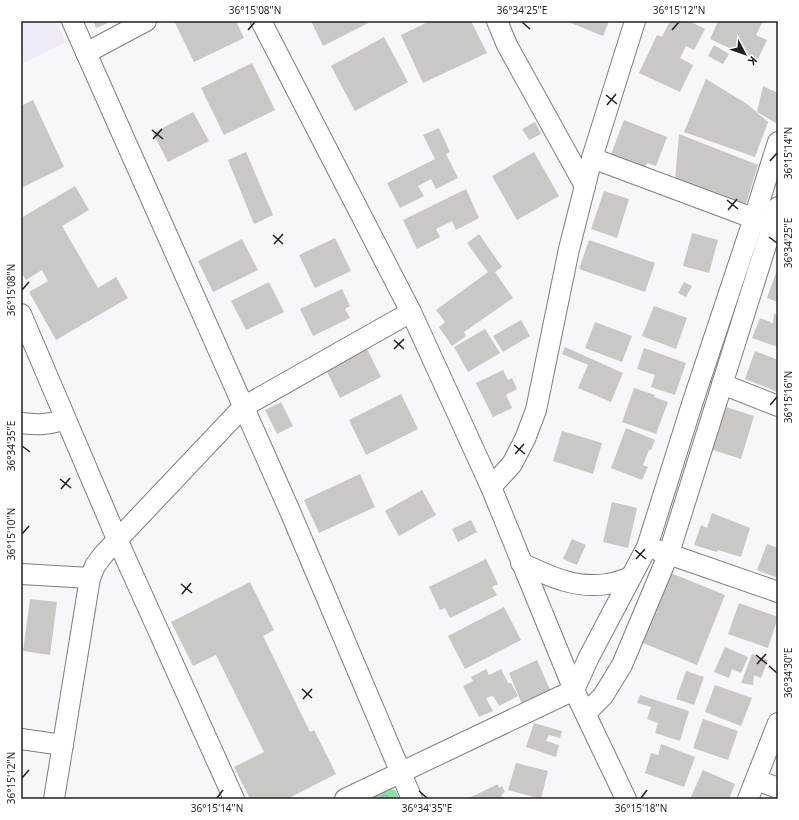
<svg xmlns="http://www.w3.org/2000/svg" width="799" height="820" viewBox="0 0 799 820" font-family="'Noto Sans',sans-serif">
  <defs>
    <pattern id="park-crowns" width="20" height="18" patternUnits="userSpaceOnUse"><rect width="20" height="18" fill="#8edea5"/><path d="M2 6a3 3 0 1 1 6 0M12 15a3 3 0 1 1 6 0" fill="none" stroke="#7abe8e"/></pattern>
  </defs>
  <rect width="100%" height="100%" fill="#f7f6fa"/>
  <!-- built -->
  <polygon fill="#efeaf6" points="21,21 56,21 66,42 21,64"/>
  <!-- park -->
  <polygon fill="url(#park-crowns)" points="385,786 396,791 399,799 358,799"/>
  <!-- building -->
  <g fill="#cac7c4">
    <polygon points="93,21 112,21 96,28"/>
    <polygon points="174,21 236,21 244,38 194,62"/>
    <polygon points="311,21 372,21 323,46"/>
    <polygon points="430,21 471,21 487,53 423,83 401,35"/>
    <polygon points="566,21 609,21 603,36"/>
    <polygon points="670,21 689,21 705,29 694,50 686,46 680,58 693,65 680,92 639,73 657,35 662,37"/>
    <polygon points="718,21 763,21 756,35 767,40 757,61 710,39"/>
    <polygon points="384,37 408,82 355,111 331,66"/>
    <polygon points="714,45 729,54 723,64 708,56"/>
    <polygon points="252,63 275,110 224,135 201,88"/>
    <polygon points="706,79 747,104 768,122 755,157 684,132"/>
    <polygon points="763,86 778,93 778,116 776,123 757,112"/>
    <polygon points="33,100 64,167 21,188 21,106"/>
    <polygon points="193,112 209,141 168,162 153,133"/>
    <polygon points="624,120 667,137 656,166 647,163 644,170 610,157"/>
    <polygon points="535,122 541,134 529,140 522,129"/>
    <polygon points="439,128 450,152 446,154 458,178 436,189 431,179 418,186 424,196 400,208 387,183 435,159 423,135"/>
    <polygon points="679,134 758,165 745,207 675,181"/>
    <polygon points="246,152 273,215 254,224 228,160"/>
    <polygon points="534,152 559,196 517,220 492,176"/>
    <polygon points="75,186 89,210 62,226 98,288 116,277 128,298 56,340 29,292 48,281 42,270 26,280 21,272 21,218"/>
    <polygon points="466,189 479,218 456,230 452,221 436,229 440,237 417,249 403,220"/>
    <polygon points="604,191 629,199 617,238 591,229"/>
    <polygon points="692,233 718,240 709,273 683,266"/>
    <polygon points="479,234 502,267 495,272 513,298 464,332 466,336 452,346 439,327 445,322 436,310 488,272 467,243"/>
    <polygon points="335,238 351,271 315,288 299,255"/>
    <polygon points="242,239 258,270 213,292 198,261"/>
    <polygon points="589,240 655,263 645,292 579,269"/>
    <polygon points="778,267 778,302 767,298"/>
    <polygon points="269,282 284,312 246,330 231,301"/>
    <polygon points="684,282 692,286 686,297 678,293"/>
    <polygon points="342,289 350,306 345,309 350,318 313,336 300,309"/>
    <polygon points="654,306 687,318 676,349 642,336"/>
    <polygon points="774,314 778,315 778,347 752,338 760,318 773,323"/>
    <polygon points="521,320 530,336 503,352 493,336"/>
    <polygon points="595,322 632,336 622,362 585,348"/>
    <polygon points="485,329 500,353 468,372 454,347"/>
    <polygon points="365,345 381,377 340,398 324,366"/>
    <polygon points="565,347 623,373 611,402 578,388 588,365 562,354"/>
    <polygon points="644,348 686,363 675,395 651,387 655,375 637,369"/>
    <polygon points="755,351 778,360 778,392 745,379"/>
    <polygon points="503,370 508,380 512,378 517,389 506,395 512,408 493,417 476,383"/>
    <polygon points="634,388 655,395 654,397 668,402 656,434 622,422"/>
    <polygon points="401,394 418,429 366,455 349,420"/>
    <polygon points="281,402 293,426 277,434 265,410"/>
    <polygon points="723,406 754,416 741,459 710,449"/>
    <polygon points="626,428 655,440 651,450 649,450 643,465 648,467 642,480 611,468"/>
    <polygon points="562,431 602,443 593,474 553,461"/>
    <polygon points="360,474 375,507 319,533 304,500"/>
    <polygon points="422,490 436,515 399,536 385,511"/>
    <polygon points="612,502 637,508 628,548 603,542"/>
    <polygon points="712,513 750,528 741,557 718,550 717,552 694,545 701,525 707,528"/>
    <polygon points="471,520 477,532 458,542 452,529"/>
    <polygon points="572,539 586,545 577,565 563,559"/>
    <polygon points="767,544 778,548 778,578 757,570"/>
    <polygon points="486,559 498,584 492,587 497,595 450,618 445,608 440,610 429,587"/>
    <polygon points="671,573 725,595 697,665 643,643"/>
    <polygon points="250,582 274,630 263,636 310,732 314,730 336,774 287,799 250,799 234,767 264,752 216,655 193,666 171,622"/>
    <polygon points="30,599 57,602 50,655 23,651"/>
    <polygon points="739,603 778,617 768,648 728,634"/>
    <polygon points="504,607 521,640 465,669 448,636"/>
    <polygon points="725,647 748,657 741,673 732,669 729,678 714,672"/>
    <polygon points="752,654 768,660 761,678 754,675 753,685 741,683"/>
    <polygon points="537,660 552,694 522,704 509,673"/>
    <polygon points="486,669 489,675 501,669 508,683 511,683 518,696 499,706 494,697 492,696 486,698 493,711 479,717 463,686 473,681 471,677"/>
    <polygon points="686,671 704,677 694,705 676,699"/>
    <polygon points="715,685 752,698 741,726 705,712"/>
    <polygon points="640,695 689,711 680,741 655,733 658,723 647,719 651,707 637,703"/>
    <polygon points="703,719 738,731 728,760 693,748"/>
    <polygon points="534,723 562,731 560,738 549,735 546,741 559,745 556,757 526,747"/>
    <polygon points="661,744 695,757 684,787 645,773 651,753 658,755"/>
    <polygon points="516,763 548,771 541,799 508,790"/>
    <polygon points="703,770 735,784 729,799 690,799"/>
    <polygon points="498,784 499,788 502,786 505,792 501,795 503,799 467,799"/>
  </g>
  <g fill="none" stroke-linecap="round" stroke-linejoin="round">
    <!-- minor casing -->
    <g stroke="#7e7d81" stroke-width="22">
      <g id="minor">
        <polyline points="72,21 289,509 412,799"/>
        <polyline points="261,21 411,312 491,487 574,690 626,799"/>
        <polyline points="497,21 507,45 585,186"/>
        <polyline points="86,53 146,21"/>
        <polyline points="592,158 766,223"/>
        <polyline points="21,314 117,539 234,799"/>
        <polyline points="722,384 778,406"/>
        <path d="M21,423c16,2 29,2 44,-4"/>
        <polyline points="491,487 512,464 525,439 536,410 569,249 592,158 635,21"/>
        <polyline points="657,550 778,592"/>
        <path d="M521,563c28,13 54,26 86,21 8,-1 16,-4 24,-7"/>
        <polyline points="21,574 90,578"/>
        <polyline points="586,713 603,696 622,665 669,553 778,207"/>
        <polyline points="21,739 63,745"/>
        <polyline points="756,780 778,788"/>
        <polyline points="54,799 90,578 95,566 103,555 243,407 411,312"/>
        <polyline points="345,799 574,690 589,657 647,547 693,401 754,218 778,142"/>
        <polyline points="748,799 778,723"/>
      </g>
    </g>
    <!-- minor -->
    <use href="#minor" stroke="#fff" stroke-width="20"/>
  </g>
  <!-- ticks -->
  <path fill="none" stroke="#201f20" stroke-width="1.5" d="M522,22l8,7M248,30l7,-8M672,30l7,-8M606,95l11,9M607,105l9,-11M152,130l11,9M153,139l9,-10M770,161l7,-8M727,200l11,9M728,210l9,-11M273,235l10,9M769,237l8,6M274,244l9,-10M22,290l7,-8M394,340l10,9M394,349l10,-10M770,405l7,-8M514,445l11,9M22,446l8,6M515,454l9,-10M60,479l11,9M61,489l9,-11M22,534l7,-8M635,550l11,9M636,559l9,-10M181,584l11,9M182,594l9,-11M756,655l11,9M757,664l9,-10M769,666l8,7M302,689l10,9M303,699l9,-10M22,778l7,-8M419,791l8,7M217,798l6,-8M641,798l6,-8"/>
  <!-- border -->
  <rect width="799" height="820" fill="none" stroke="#ffffff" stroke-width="44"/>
  <!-- north arrow -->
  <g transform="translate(745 54) rotate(131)" stroke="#ffffff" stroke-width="3" paint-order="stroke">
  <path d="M0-3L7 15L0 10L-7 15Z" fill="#201f20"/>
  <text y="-6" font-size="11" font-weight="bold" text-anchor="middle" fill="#201f20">K</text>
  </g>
  <rect x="22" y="22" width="755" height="776" fill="none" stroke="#201f20" stroke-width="1.5"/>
  <g font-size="10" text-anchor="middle" fill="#201f20">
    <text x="255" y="14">36°15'08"N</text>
    <text x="522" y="14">36°34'25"E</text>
    <text x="679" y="14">36°15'12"N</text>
    <text transform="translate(788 153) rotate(-90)" y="4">36°15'14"N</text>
    <text transform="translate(788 243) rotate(-90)" y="4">36°34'25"E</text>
    <text transform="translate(11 290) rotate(-90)" y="4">36°15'08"N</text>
    <text transform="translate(788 397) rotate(-90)" y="4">36°15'16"N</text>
    <text transform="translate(11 446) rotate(-90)" y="4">36°34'35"E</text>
    <text transform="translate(11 534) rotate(-90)" y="4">36°15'10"N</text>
    <text transform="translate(788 673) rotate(-90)" y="4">36°34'30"E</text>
    <text transform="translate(11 778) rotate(-90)" y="4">36°15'12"N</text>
    <text x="217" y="812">36°15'14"N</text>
    <text x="427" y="812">36°34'35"E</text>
    <text x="641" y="812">36°15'18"N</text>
  </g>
</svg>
